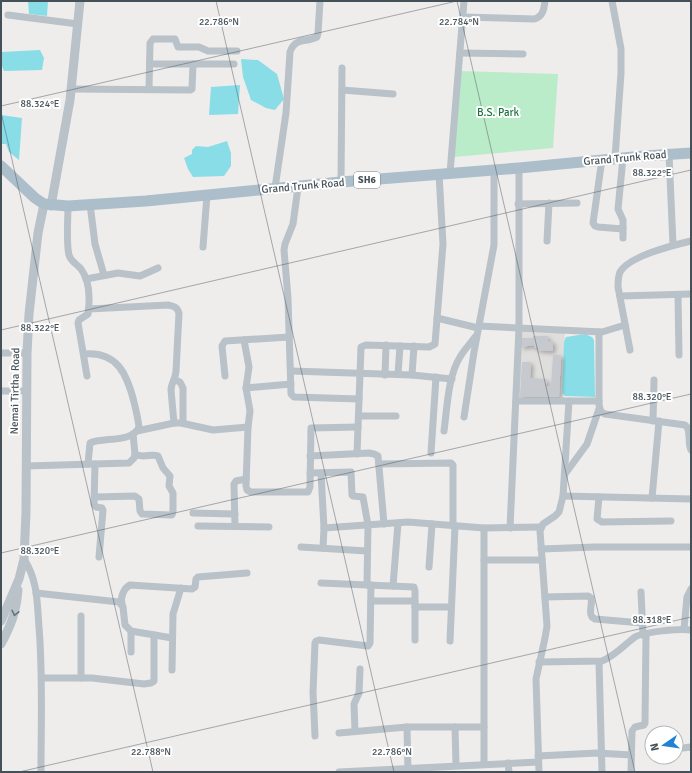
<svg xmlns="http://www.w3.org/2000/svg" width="692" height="773" viewBox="0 0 692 773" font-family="Signika,sans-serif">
  <defs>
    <filter id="shadow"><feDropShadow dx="2.5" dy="2.5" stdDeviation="2" flood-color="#0004"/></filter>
  </defs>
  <rect width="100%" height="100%" fill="#efecec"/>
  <!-- education -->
  <polygon fill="#e0dddd" points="520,330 565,331 563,399 517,400"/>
  <!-- green -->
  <polygon fill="#bbecc9" points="460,71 558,74 553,148 454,157"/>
  <!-- water -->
  <g fill="#89dde7">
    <polygon points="28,1 48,1 47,16 29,14"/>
    <path d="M40,50l4,8 -2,12 -38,1c-3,-6 -4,-13 -2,-19z"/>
    <polygon points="241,59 258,60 277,74 284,99 275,110 266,108 251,100 243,77"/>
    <polygon points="240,85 238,114 209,115 211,87"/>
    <polygon points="1,115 22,118 19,160 9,152 6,144 1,144"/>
    <polygon points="227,141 231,153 231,166 224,176 193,177 188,169 184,158 192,154 192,150 196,146 208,147"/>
    <polygon points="585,334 592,337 594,340 595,397 565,396 562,393 564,342 566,337"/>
  </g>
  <!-- building -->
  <g fill="#c6cacf" filter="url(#shadow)">
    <polygon points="533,336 548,336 548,341 553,341 553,351 538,350 538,348 534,348 534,345 521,347 521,338 533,338"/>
    <polygon points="553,355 561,355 559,397 520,397 522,362 531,362 530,378 547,379 546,386 551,386"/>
  </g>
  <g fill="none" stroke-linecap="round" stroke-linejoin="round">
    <!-- minor -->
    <g stroke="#b8c2c8" stroke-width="7">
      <polyline points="612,1 621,49 621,73 615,158"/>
      <polyline points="8,15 78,24"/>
      <path d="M463,17l71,2c9,-2 10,-10 11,-18"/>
      <polyline points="460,53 523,54"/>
      <polyline points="150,64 234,64"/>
      <polyline points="71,89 190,90 192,89 193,64"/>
      <polyline points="149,89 150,43 153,39 175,39 178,47 199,47 208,51 237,51"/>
      <polyline points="342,90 393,94"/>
      <polyline points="669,154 673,245"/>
      <polyline points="602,159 593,223 595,226 598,227 623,229"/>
      <polyline points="450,173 464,1"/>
      <polyline points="341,182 342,68"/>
      <polyline points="298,187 293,224 285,244 284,250 288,298 291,394 294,397 359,399"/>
      <path d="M275,188l11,-75 4,-61c5,-15 15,-9 27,-15l1,-4 2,-32"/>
      <polyline points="90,204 95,244 104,275"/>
      <polyline points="518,204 577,203"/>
      <path d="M68,206c0,13 -2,37 1,49 2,7 8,9 12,14 9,12 9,30 7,45l-9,6 -1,3 9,53"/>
      <polyline points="623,238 623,220 618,209 623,158"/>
      <polyline points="547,241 549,203"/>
      <polyline points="203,247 207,195"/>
      <polyline points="86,279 118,273 140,276 158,268"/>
      <polyline points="678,295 679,355"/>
      <polyline points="620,296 691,294"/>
      <path d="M89,309l79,-4c6,1 9,2 11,8l-3,58c0,7 -5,12 -5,19l3,33"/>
      <polyline points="437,318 478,328"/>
      <polyline points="479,326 602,332 625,325"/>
      <path d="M599,332v73l2,7 4,2 80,11c7,5 2,17 6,25"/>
      <polyline points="244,340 249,367 246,388 250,411 248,427 246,486 247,490 251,492 308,492 310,487 311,428 358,427"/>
      <path d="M630,350l-12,-63c0,-5 0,-10 2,-15 9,-16 54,-27 71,-31"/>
      <polyline points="1,353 27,353"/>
      <path d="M84,354c33,-3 43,20 50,48 2,8 4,17 5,25 -6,16 -36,10 -49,16l-2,21"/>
      <polyline points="291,371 412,375 452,379"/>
      <polyline points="398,374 400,346"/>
      <polyline points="385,375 386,345"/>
      <polyline points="412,375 414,346"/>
      <polyline points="225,376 222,346 225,341 289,337"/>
      <polyline points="175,380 180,382 183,388 183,423"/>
      <polyline points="246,388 291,384"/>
      <polyline points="1,391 27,391"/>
      <polyline points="516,401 599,401"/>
      <polyline points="359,416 396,416"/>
      <polyline points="464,417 474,352 494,245 494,169"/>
      <polyline points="653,421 654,380"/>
      <polyline points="137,431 174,423 181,423 213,430 248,427"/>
      <path d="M444,431c3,-22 4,-55 16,-74 4,-7 10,-13 15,-20"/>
      <polyline points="431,453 436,377"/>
      <polyline points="357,454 361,347 366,345 429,347 435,344 443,244 439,174"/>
      <polyline points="310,456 369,453 374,454 378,456 384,524"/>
      <polyline points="95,464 94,504 96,507 102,508 103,510 99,557"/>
      <polyline points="379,464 451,463 453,465 453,526"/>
      <polyline points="26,466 129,463 134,458 135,454"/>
      <polyline points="310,473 351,472 352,495 353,496 363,497 368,525 367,585"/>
      <polyline points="321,473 324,528 323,548"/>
      <polyline points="565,474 587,444 599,409"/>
      <polyline points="563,496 691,499"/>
      <path d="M95,497l40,-1 4,3 1,12 2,3 30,1 1,-3v-19l-4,-7 1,-10 -7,-8 -5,-12c-7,-3 -15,3 -23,-2l-2,-20"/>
      <polyline points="599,497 597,519 602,522 671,521"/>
      <polyline points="652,498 659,421"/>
      <polyline points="193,513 235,514"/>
      <polyline points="198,526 269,527"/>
      <polyline points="235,526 234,484 236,481 246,479"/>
      <polyline points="324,528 408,522 484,528 541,527"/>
      <polyline points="484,528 484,764"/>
      <polyline points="510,528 519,328 519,168"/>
      <polyline points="301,547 367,551"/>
      <polyline points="541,549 595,547 691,547"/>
      <path d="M24,559c14,22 13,43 15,68 4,48 2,97 2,145"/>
      <polyline points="484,560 542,560"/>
      <polyline points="429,567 432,524"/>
      <polyline points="321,583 414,587 415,591 415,640"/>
      <polyline points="393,586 398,523"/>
      <polyline points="641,592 643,635"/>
      <polyline points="36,593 119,602 123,607 125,625 131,631 172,638"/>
      <path d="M545,597l43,-1 3,2c2,7 -3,13 1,19l3,2 47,4"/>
      <polyline points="371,601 415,601"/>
      <path d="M122,604c-2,-7 2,-16 8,-19l62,4 3,-2 1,-8 2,-2 49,-4"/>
      <polyline points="415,607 451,607"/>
      <polyline points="81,616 81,678"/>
      <polyline points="684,629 687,597 691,589"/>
      <polyline points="450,641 455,526"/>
      <polyline points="131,652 131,631"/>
      <path d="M539,662l63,-1c13,-5 22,-16 33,-24 8,-5 46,-9 56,-7"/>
      <polyline points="599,662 602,772"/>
      <polyline points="172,670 173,614 181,588"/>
      <polyline points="42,678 92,678 144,684 151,683 154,681 154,635"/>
      <polyline points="407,727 408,772"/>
      <polyline points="455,727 456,765"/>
      <polyline points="355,731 354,704 359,693 360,669"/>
      <polyline points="339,733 407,727 484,727"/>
      <polyline points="315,736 313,692 315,643 316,641 319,640 368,646 370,643 371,585"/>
      <polyline points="683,748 691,747"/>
      <polyline points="538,756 597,753 631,755"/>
      <polyline points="508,763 509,772"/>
      <polyline points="339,772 538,762"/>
      <polyline points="539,772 536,679 545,638 547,626 540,531 543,524 555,516 559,512 563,496 569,401"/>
      <polyline points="631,772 632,731 635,727 644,725 645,723 646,634"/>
    </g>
    <!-- tertiary -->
    <g stroke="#b8c2c8" stroke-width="9">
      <polyline points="51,206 70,100 80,1"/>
      <polyline points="1,621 19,579 24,559 26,512 27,353 29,314 38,233 44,204"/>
      <path d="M1,644c10,-19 15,-31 17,-54"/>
    </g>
    <!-- primary -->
    <polyline stroke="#acbeca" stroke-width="11" points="1,166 35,198 44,204 68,206 146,201 341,182 519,168 644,156 691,153"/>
  </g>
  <!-- one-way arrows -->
  <defs><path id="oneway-chevron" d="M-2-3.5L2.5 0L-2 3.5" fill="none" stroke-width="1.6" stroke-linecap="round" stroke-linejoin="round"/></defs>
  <use stroke="#68737a" href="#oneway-chevron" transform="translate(15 613) rotate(103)"/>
  <!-- ticks -->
  <path fill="none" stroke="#455158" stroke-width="1" stroke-opacity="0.45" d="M216,1l178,771M457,1l178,771M1,106l456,-105M1,112l152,660M1,330l690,-160M1,553l690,-159M19,772l672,-155"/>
  <g text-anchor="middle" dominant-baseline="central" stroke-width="4" stroke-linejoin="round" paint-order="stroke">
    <!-- shield labels -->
    <rect fill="#fff" stroke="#7d858a" stroke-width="1" x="354" y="172" width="26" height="16" rx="3"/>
    <g font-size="10" font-weight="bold" fill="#455158">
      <text x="367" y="180">SH6</text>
    </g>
    <!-- park labels -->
    <g font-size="11" fill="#1a763e" stroke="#fff">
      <text x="498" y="112">B.S. Park</text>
    </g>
    <!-- street labels -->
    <g font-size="11" fill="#455158" stroke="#fff">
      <text transform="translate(625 158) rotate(-5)">Grand Trunk Road</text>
      <text transform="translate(303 186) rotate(-5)">Grand Trunk Road</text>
      <text transform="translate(15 391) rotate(-89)">Nemai Tirtha Road</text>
    </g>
  </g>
  <g font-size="10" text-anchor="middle" fill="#455158" stroke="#fff" stroke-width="4" stroke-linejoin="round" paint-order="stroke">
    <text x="219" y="25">22.786°N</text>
    <text x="459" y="25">22.784°N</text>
    <text x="40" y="107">88.324°E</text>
    <text x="652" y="176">88.322°E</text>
    <text x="40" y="331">88.322°E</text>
    <text x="652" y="400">88.320°E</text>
    <text x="40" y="554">88.320°E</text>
    <text x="652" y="623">88.318°E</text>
    <text x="151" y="755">22.788°N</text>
    <text x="392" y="755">22.786°N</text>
  </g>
  <!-- border -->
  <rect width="692" height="773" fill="none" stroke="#455158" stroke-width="4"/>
  <!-- north arrow -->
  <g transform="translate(664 745) rotate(257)"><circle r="19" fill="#ffffff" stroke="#b5b9bc"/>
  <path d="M0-3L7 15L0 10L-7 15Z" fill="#2081d5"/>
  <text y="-6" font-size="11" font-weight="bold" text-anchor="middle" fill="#455158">N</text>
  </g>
</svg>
